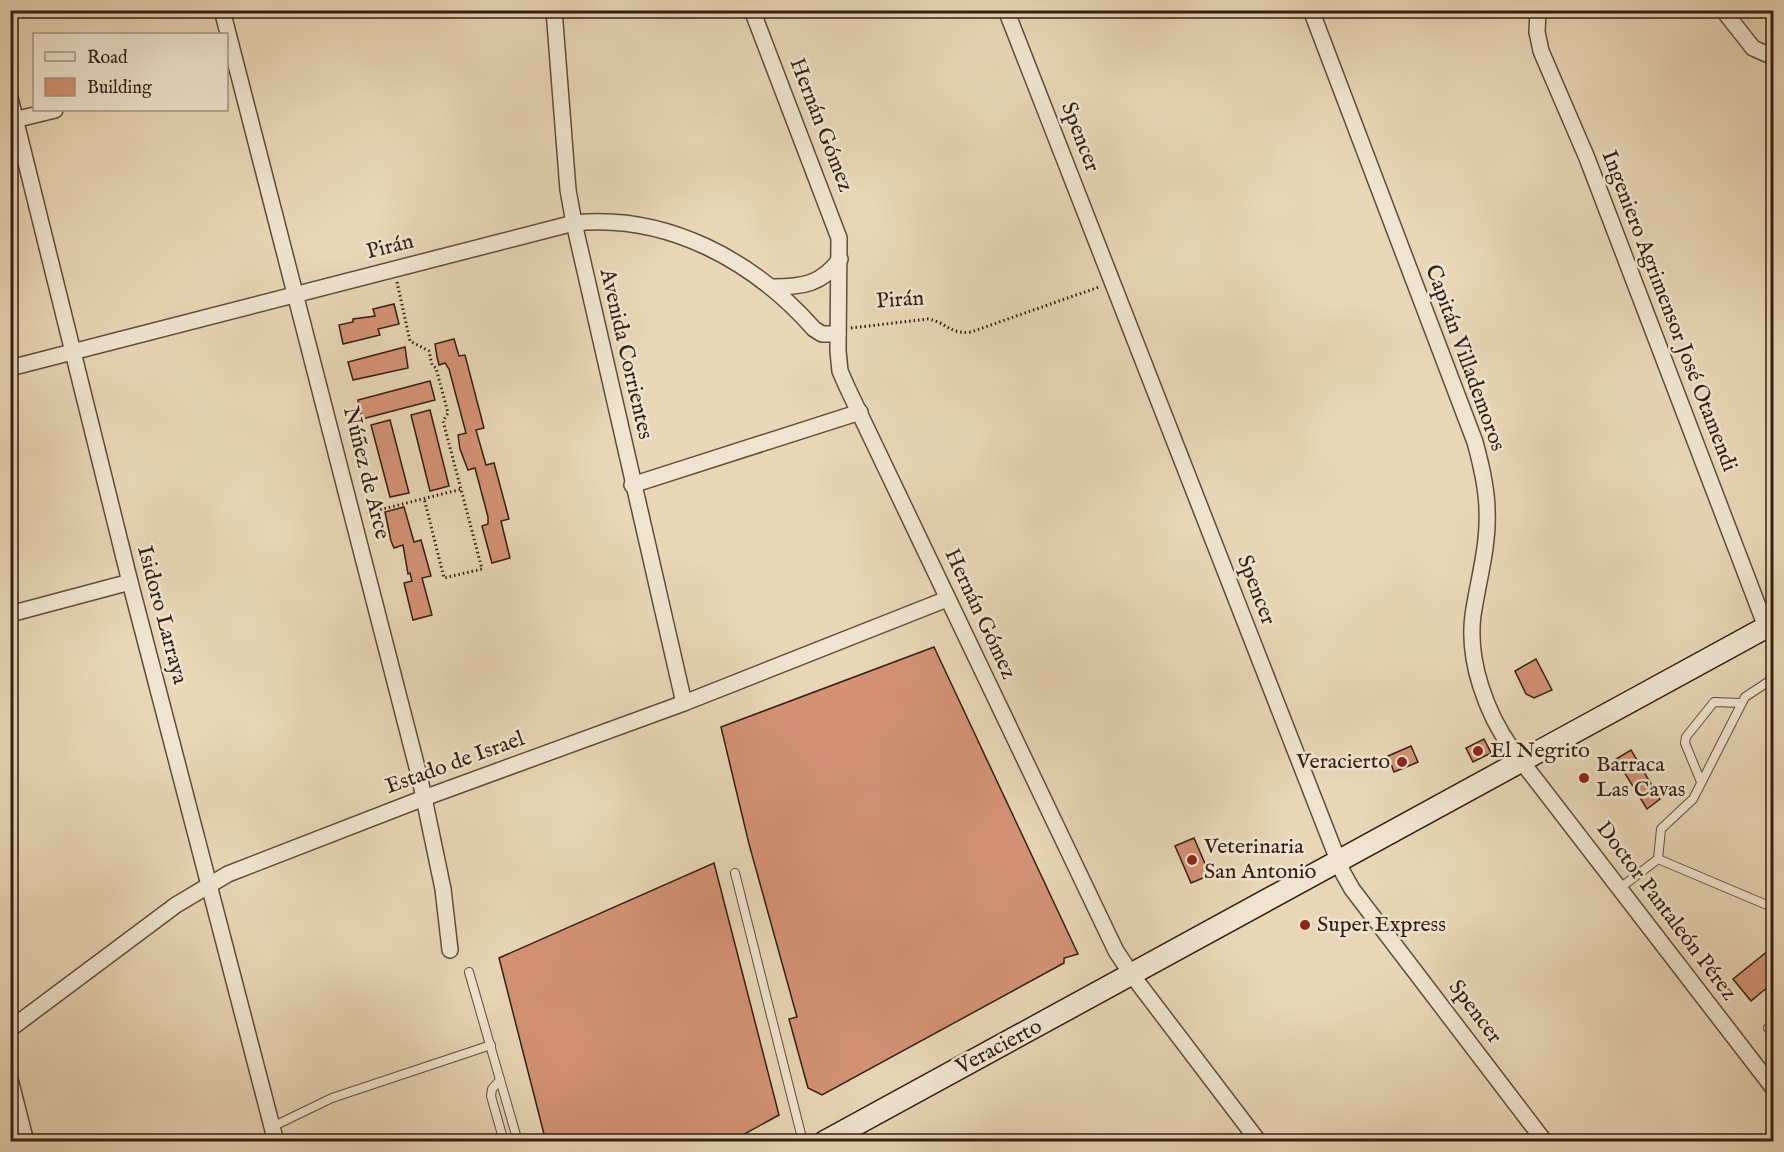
<svg xmlns="http://www.w3.org/2000/svg" width="1784" height="1152" viewBox="0 0 1784 1152" font-family="'IM FELL English',serif">
  <rect width="100%" height="100%" fill="#e8d6b6"/>
  <filter id="stains"><feTurbulence type="fractalNoise" baseFrequency=".00333" numOctaves="4"/><feColorMatrix values="0 0 0 0 .2 0 0 0 0 .09 0 0 0 0 .02 0 0 0 .5 -.17"/></filter>
  <radialGradient id="worn" r=".72"><stop offset=".6" stop-color="#630" stop-opacity="0"/><stop offset="1" stop-color="#630" stop-opacity=".3"/></radialGradient>
  <!-- building -->
  <g fill="#d49275" stroke="#341e14" stroke-width="1.5">
    <polygon points="394,304 399,324 378,329 380,335 343,344 339,325 353,322 353,319 375,316 373,309"/>
    <polygon points="454,339 459,356 465,355 484,428 476,430 486,465 494,463 509,519 501,521 510,558 492,563 482,526 488,524 488,517 475,468 468,470 460,449 458,435 466,433 449,369 445,363 439,365 437,357 435,344"/>
    <polygon points="405,347 408,368 353,380 348,362"/>
    <polygon points="430,381 435,400 362,419 358,400"/>
    <polygon points="430,410 449,486 430,491 411,415"/>
    <polygon points="390,420 409,493 390,497 371,425"/>
    <polygon points="404,507 414,542 421,540 431,576 422,578 432,615 413,620 404,583 412,581 410,573 408,574 403,545 394,548 391,541 385,512"/>
    <polygon points="934,647 1078,954 1064,958 1064,963 822,1095 808,1088 789,1019 797,1017 749,844 721,727"/>
    <polygon points="1536,659 1552,690 1534,698 1526,694 1515,671"/>
    <polygon points="1484,739 1491,753 1473,762 1466,748"/>
    <polygon points="1411,746 1418,762 1394,772 1388,756"/>
    <polygon points="1631,750 1660,799 1647,809 1616,759"/>
    <polygon points="1194,838 1210,875 1191,883 1175,846"/>
    <polygon points="714,863 779,1115 730,1142 546,1142 499,958"/>
    <polygon points="1774,946 1774,982 1751,1001 1733,979"/>
  </g>
  <g fill="none" stroke-linecap="round" stroke-linejoin="round">
    <!-- lane casing -->
    <g stroke="#614c3c" stroke-width="10">
      <g id="lane">
        <polyline points="1701,782 1685,743 1686,737 1714,702 1741,703"/>
        <polyline points="1658,859 1661,829 1693,799 1745,697 1774,678"/>
        <polyline points="1658,859 1774,908"/>
        <polyline points="735,873 803,1142"/>
        <polyline points="1620,888 1658,859"/>
        <polyline points="469,972 518,1142"/>
        <polyline points="1768,1028 1774,1024"/>
        <polyline points="500,1080 492,1089 491,1096 504,1142"/>
        <polyline points="272,1127 332,1098 491,1045"/>
      </g>
    </g>
    <!-- street casing -->
    <g stroke="#614c3c" stroke-width="18">
      <g id="street">
        <polyline points="222,10 420,779 443,889 450,950"/>
        <polyline points="554,10 568,190 574,223 684,703"/>
        <polyline points="752,10 839,238 838,351 840,371 847,387 1116,951 1132,975 1259,1142"/>
        <polyline points="1006,10 1343,873 1352,889 1545,1142"/>
        <path d="M1311,10l164,432c6,22 12,46 12,68 2,35 -9,71 -14,105 -6,45 13,98 39,134l262,340"/>
        <polyline points="1538,10 1537,32 1541,51 1587,158 1766,627"/>
        <polyline points="1723,10 1753,48 1771,56"/>
        <polyline points="10,98 130,582 276,1142"/>
        <polyline points="10,121 55,110"/>
        <path d="M773,287c30,0 49,-3 67,-28"/>
        <path d="M10,368l564,-145c93,-10 180,38 240,106l8,5h16"/>
        <polyline points="632,485 860,412"/>
        <polyline points="10,614 130,582"/>
        <polyline points="10,1029 176,905 228,874 424,798 684,703 947,599"/>
        <polyline points="10,1079 26,1142"/>
      </g>
    </g>
    <!-- secondary casing -->
    <g stroke="#341e14" stroke-width="24">
      <polyline id="secondary" points="824,1142 1774,623"/>
    </g>
    <!-- path -->
    <g stroke="#341e14" stroke-width="3" stroke-dasharray="1.5 3" stroke-linecap="butt">
      <polyline points="397,282 410,341 429,351 432,365 436,368 448,413 443,421 482,569 444,578 424,498"/>
      <path d="M851,328l77,-9c18,3 22,16 43,13l128,-45"/>
      <polyline points="367,513 462,489"/>
    </g>
    <!-- lane -->
    <use href="#lane" stroke="#f0e4d0" stroke-width="8"/>
    <!-- street -->
    <use href="#street" stroke="#f0e4d0" stroke-width="15"/>
    <!-- secondary -->
    <use href="#secondary" stroke="#f0e4d0" stroke-width="21"/>
  </g>
  <!-- markers -->
  <g fill="#8f2418" stroke="#f0e4d0" stroke-width="2">
    <circle cx="1478" cy="751" r="6"/>
    <circle cx="1402" cy="762" r="6"/>
    <circle cx="1584" cy="778" r="6"/>
    <circle cx="1192" cy="860" r="6"/>
    <circle cx="1305" cy="925" r="6"/>
  </g>
  <g text-anchor="middle" dominant-baseline="central" stroke-width="5" stroke-linejoin="round" paint-order="stroke">
    <!-- street labels -->
    <g font-size="22" fill="#341e14" stroke="#f0e4d0">
      <text transform="translate(821 125) rotate(69)">Hernán Gómez</text>
      <text transform="translate(1080 137) rotate(69)">Spencer</text>
      <text transform="translate(390 247) rotate(-14)">Pirán</text>
      <text transform="translate(900 300) rotate(-4)">Pirán</text>
      <text transform="translate(1669 311) rotate(69)">Ingeniero Agrimensor José Otamendi</text>
      <text transform="translate(626 354) rotate(77)">Avenida Corrientes</text>
      <text transform="translate(1465 358) rotate(70)">Capitán Villademoros</text>
      <text transform="translate(366 473) rotate(76)">Núñez de Arce</text>
      <text transform="translate(1256 590) rotate(69)">Spencer</text>
      <text transform="translate(980 614) rotate(65)">Hernán Gómez</text>
      <text transform="translate(162 615) rotate(75)">Isidoro Larraya</text>
      <text transform="translate(455 763) rotate(-20)">Estado de Israel</text>
      <text transform="translate(1666 911) rotate(53)">Doctor Pantaleón Pérez</text>
      <text transform="translate(1475 1012) rotate(53)">Spencer</text>
      <text transform="translate(999 1047) rotate(-28)">Veracierto</text>
    </g>
    <!-- poi labels -->
    <g font-size="22" fill="#341e14" stroke="#f0e4d0" text-anchor="start">
      <text x="1490" y="751">El Negrito</text>
      <text x="1390" y="762" text-anchor="end">Veracierto</text>
      <text x="1596" y="765">Barraca<tspan x="1596" dy="25">Las Cavas</tspan></text>
      <text x="1204" y="847">Veterinaria<tspan x="1204" dy="25">San Antonio</tspan></text>
      <text x="1317" y="925">Super Express</text>
    </g>
  </g>
  <!-- margin -->
  <rect width="1784" height="1152" fill="none" stroke="#e8d6b6" stroke-width="36"/>
  <rect x="12" y="12" width="1760" height="1128" fill="none" stroke="#341e14" stroke-width="3"/>
  <rect x="18" y="18" width="1748" height="1116" fill="none" stroke="#341e14" stroke-width="1.5"/>
  <!-- legend -->
  <rect x="33" y="33" width="195" height="78" fill="#f0e4d0" stroke="#a59585" stroke-width="1.5"/>
  <rect x="45" y="52" width="30" height="9" fill="#f0e4d0" stroke="#a59585" stroke-width="1.5"/>
  <text x="87" y="63" font-size="18" fill="#341e14">Road</text>
  <rect x="45" y="78" width="30" height="18" fill="#d49275" stroke="#a59585" stroke-width="1.5"/>
  <text x="87" y="93" font-size="18" fill="#341e14">Building</text>
  <rect width="100%" height="100%" filter="url(#stains)"/>
  <rect width="100%" height="100%" fill="url(#worn)"/>
</svg>
